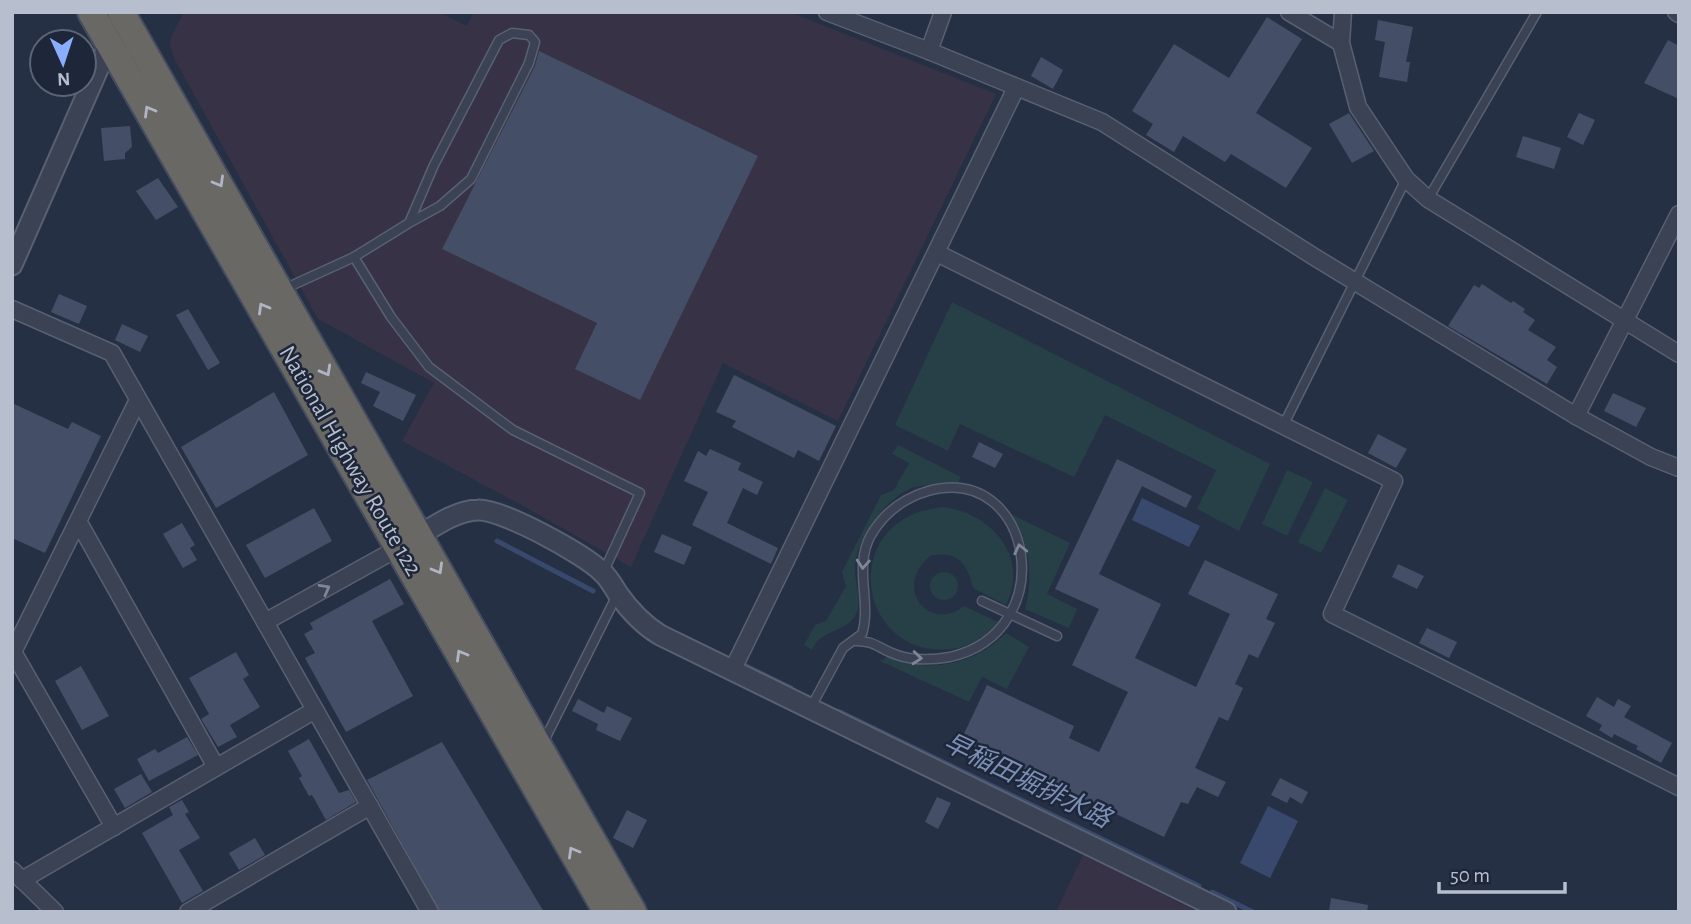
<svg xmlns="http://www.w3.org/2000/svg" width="1691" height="924" viewBox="0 0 1691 924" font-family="'Alegreya Sans','Noto Sans JP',sans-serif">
  <rect width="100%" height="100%" fill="#253045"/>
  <!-- medical -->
  <g fill="#373245">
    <polygon points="184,12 439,12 467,26 474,12 790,12 996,94 838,421 723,363 631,567 527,508 402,441 434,383 318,319 175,60 170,46 171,37"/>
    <polygon points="1083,855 1198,912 1056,912"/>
  </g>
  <!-- green -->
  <g fill="#273f46">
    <polygon points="952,302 1270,464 1239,531 1197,509 1216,470 1105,415 1074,477 960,424 948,451 895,425"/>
    <path d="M898,445l63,32 -4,8c-16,-1 -38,-2 -53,7 -23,13 -47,48 -49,74 -1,15 8,35 1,48 -9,19 -36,15 -44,36l-8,-5 11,-20 11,-4 20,-35 -4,-14 39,-77 13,-5 15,-27 -17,-9z"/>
    <polygon points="1287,470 1313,482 1287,536 1262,524"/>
    <polygon points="1325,488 1348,500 1321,553 1298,542"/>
    <path d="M943,507c48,6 87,49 63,98l-33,-17c-5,-24 -16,-38 -43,-32 -38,32 -1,77 34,50l34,16c-10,14 -28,24 -45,27 -97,12 -118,-132 -10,-142z"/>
    <path d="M1011,514l59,29 -23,51 30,15 -8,19 -44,-19c9,-29 4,-70 -14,-95z"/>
    <circle cx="944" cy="586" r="14"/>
    <path d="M1006,633l23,14 -22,42 -25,-12 -13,25 -89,-41 7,-4c41,17 88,8 119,-24z"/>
  </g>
  <!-- water -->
  <g fill="#38496d">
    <polygon points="1142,498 1200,526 1189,547 1132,520"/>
    <polygon points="1268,806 1298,821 1270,878 1240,863"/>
  </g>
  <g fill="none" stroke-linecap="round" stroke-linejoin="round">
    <!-- stream -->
    <g stroke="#38496d" stroke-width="5">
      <polyline points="497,541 593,591"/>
      <polyline points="742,664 791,688"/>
      <polyline points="838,711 1199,886"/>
      <polyline points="1212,892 1253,912"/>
    </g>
  </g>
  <!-- building -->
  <g fill="#444f67">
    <polygon points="1267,17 1302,39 1256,113 1312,148 1286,188 1231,154 1225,162 1183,136 1174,152 1146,135 1153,124 1132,111 1174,44 1229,78"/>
    <polygon points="1378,20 1413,27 1406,62 1410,62 1407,82 1379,77 1385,42 1375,40"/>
    <polygon points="1668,40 1679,46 1679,99 1644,83"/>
    <polygon points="539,51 758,156 640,400 575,369 597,323 442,249 535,66"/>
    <polygon points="1041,57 1063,70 1053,89 1031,76"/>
    <polygon points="1349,113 1374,151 1352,163 1329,124"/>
    <polygon points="1579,113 1595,120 1583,145 1567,137"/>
    <polygon points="130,126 132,147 125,153 125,159 104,161 101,128"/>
    <polygon points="1523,136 1561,148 1554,169 1516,157"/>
    <polygon points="158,178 178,207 156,220 136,191"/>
    <polygon points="1482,284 1511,303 1513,301 1525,309 1523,312 1535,320 1528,330 1556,347 1547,360 1557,367 1547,384 1448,326 1474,285 1479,288"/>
    <polygon points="59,294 87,306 79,324 51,312"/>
    <polygon points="188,309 220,363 208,370 176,315"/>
    <polygon points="122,324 148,336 140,352 115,340"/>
    <polygon points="366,372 416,395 403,421 373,406 380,392 361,383"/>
    <polygon points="734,375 836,426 819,461 798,450 794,458 732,427 736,421 716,412"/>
    <polygon points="274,392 308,455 216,508 181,447"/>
    <polygon points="1613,393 1646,408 1636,427 1604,411"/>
    <polygon points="12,403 68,429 72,422 101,436 45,553 12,538"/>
    <polygon points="1378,434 1407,449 1396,468 1368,453"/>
    <polygon points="979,442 1003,454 995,468 972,457"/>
    <polygon points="710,449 741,463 738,470 763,482 757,495 743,488 727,523 778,548 771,564 692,525 708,492 684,481 698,451 706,456"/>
    <polygon points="1117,459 1192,496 1186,508 1142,486 1099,574 1161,604 1135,658 1196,687 1230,614 1188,594 1205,560 1278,594 1266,619 1275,623 1258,658 1249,654 1235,684 1243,688 1228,721 1219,717 1195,768 1226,782 1218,797 1197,787 1188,804 1181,802 1164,837 961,740 987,685 1074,726 1069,738 1099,752 1128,692 1072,665 1099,609 1055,589"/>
    <polygon points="314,508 332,541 265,578 246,545"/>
    <polygon points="182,523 195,545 190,548 197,560 183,568 163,534"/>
    <polygon points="662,534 692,547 684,565 654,552"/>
    <polygon points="1398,564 1424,576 1417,589 1392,577"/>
    <polygon points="390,579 404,604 372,621 413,696 346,732 305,658 315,653 304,634 313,629 310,623"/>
    <polygon points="1427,628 1457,642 1449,658 1419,643"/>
    <polygon points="236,652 249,675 243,679 260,707 230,725 237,737 218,747 201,719 209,714 189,678"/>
    <polygon points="81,666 109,716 82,730 55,681"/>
    <polygon points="1597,697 1614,707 1618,699 1631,706 1624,717 1672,743 1661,763 1636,749 1638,746 1614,734 1612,738 1599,730 1602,725 1586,716"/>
    <polygon points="578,699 604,713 607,706 632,718 620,741 596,730 598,724 572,711"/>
    <polygon points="187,737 198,755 149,781 137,759 155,749 158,753"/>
    <polygon points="309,739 339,793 349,790 356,802 326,820 312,795 309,796 299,778 302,776 288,751"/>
    <polygon points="442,742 544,912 440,912 367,780"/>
    <polygon points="141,774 152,792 125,808 114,789"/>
    <polygon points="1280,778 1308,792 1302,804 1290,797 1287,803 1271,795"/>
    <polygon points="937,797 951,803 938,829 925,822"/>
    <polygon points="182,800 189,812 185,814 200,838 179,850 203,891 182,903 142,833 173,815 169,807"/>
    <polygon points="627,810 647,820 633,848 613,838"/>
    <polygon points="255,838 265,855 239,870 229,853"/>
    <polygon points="1331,898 1368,905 1367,912 1329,912"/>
  </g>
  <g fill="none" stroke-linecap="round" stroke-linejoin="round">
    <!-- service casing -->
    <g stroke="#586072" stroke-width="11">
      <g id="service">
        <polyline points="1428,199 1537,12"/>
        <polyline points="354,257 391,317 429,367 513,430 640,493 604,571"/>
        <polyline points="284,289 354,257 409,223 434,165 499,40 512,33 529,35 535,42 529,63 471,179 440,206 409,223"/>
        <polyline points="1283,426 1406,179"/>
        <polyline points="982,601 1057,636"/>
        <path d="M811,707l32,-59 19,-14c10,-32 -9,-67 9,-99 13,-22 33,-37 57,-44 106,-29 134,141 22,166 -17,3 -36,4 -53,-2 -19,-6 -21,-15 -44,-14"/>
        <polyline points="543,743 617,595"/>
      </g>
    </g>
    <!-- minor casing -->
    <g stroke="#586072" stroke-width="19">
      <g id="minor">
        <polyline points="827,12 929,51 1102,122 1316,258 1576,416 1651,457 1679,468"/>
        <polyline points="1289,12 1341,43"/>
        <polyline points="1343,12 1341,43 1358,107 1406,179 1428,199 1679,354"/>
        <polyline points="1676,12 1679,14"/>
        <polyline points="929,51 943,12"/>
        <polyline points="937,253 1394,481 1332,614 1679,787"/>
        <polyline points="12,309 112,353 430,912"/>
        <polyline points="1576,416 1679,214"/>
        <polyline points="78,521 216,767"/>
        <polyline points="265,622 400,547"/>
        <polyline points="13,652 114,827"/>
        <polyline points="12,654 138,400"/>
        <polyline points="733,669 1016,88"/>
        <polyline points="12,870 55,912"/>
        <polyline points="22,880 315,710"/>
        <polyline points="188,912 370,806"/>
      </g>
    </g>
    <!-- tertiary casing -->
    <g stroke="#586072" stroke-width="23">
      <g id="tertiary">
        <polyline points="12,265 113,35"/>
        <path d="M410,541c19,-11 45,-31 68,-31 24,-1 106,44 124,62 7,6 11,14 16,22 12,17 24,30 42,41l566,277"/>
      </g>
    </g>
    <!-- trunk casing -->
    <g stroke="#444d5f" stroke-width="30">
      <g id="trunk">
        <polyline points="91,12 607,912"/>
        <polyline points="121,12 633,912"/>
      </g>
    </g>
    <!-- service -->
    <use href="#service" stroke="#3a4254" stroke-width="8"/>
    <!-- minor -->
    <use href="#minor" stroke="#3a4254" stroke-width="16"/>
    <!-- tertiary -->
    <use href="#tertiary" stroke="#3a4254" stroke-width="19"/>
    <!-- trunk -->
    <use href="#trunk" stroke="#6a6865" stroke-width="26"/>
  </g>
  <!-- one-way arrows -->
  <defs><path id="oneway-chevron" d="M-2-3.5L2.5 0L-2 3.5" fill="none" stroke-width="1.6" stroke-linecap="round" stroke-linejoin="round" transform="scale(1.75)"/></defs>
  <g stroke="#afb5c4">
    <use href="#oneway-chevron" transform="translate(149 111) rotate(-120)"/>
    <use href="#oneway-chevron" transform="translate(219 182) rotate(60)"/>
    <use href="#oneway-chevron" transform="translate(263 308) rotate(-120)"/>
    <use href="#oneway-chevron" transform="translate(326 371) rotate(61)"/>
    <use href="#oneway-chevron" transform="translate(438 569) rotate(60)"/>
    <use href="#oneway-chevron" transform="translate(461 655) rotate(-120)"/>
    <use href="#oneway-chevron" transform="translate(573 852) rotate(-120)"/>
  </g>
  <g stroke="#7f8697">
    <use href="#oneway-chevron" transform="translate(1020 549) rotate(-103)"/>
    <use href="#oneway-chevron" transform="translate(863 564) rotate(94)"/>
    <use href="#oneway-chevron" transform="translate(325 589) rotate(-29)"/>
    <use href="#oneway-chevron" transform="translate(917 658) rotate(5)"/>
  </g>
  <g text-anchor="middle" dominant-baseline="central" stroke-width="5" stroke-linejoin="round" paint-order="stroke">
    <!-- street labels -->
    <g font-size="24" fill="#b7bece" stroke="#1e273a">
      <text transform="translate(350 461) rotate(60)">National Highway Route 122</text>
    </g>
    <!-- water labels -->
    <g font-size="26" font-style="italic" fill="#7c90b7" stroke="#1e273a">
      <text transform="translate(1027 781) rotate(26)">早稲田堀排水路</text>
    </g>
  </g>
  <!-- border -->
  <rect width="1691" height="924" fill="none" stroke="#b7bece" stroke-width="28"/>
  <!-- north arrow -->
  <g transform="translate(63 63) rotate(177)"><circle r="33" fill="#1e273a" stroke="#5b6375" stroke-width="2"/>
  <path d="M0-5L12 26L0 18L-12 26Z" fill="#8badff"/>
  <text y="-10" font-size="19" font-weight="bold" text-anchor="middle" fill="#b7bece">N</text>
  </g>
  <!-- scale -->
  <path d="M1439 882v10h126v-10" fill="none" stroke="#b7bece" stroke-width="3.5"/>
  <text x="1450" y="882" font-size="21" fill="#b7bece" stroke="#1e273a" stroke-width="5" paint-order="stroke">50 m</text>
</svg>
